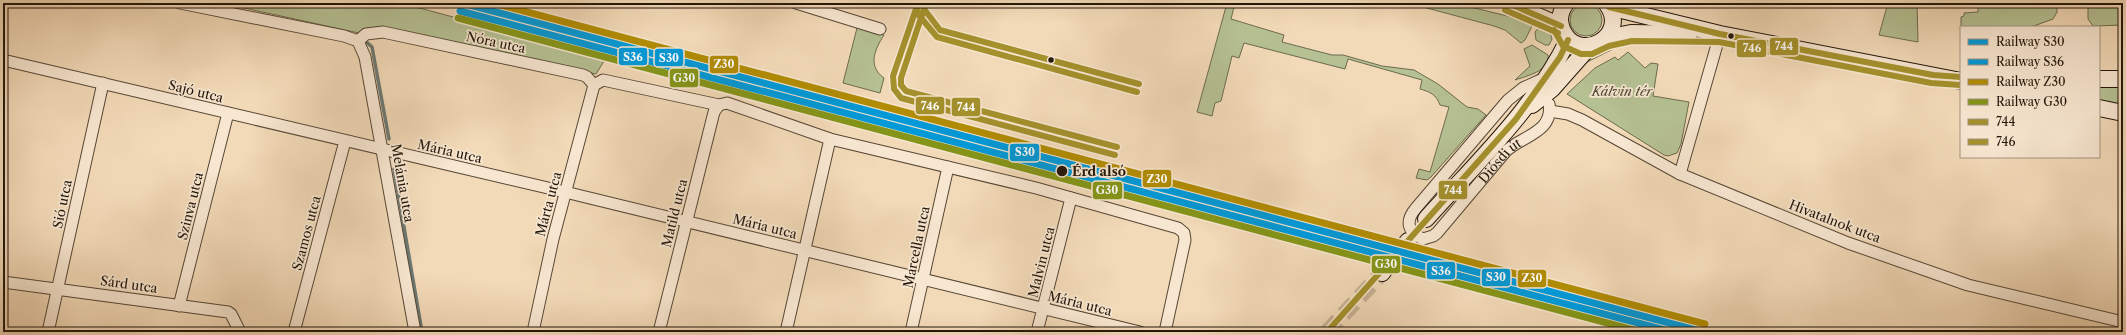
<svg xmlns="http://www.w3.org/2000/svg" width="2126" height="335" viewBox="0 0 2126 335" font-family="'Libre Caslon Text',serif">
  <rect width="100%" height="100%" fill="#f2d9b7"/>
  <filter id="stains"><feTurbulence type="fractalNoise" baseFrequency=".005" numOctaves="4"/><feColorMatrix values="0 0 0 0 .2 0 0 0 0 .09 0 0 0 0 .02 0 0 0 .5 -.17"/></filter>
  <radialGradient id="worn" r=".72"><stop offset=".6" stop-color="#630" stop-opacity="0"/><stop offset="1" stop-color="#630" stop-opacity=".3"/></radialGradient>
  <!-- green -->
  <g fill="#b5c093" stroke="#6c6b4e">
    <polygon points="221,3 401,3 606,58 596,74 459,44 359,33"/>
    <path d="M1227,3h8l-4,16 53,16 -2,7 50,13h11l39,11 32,4 24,14 29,23 11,2 8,6 -55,62 -4,3 -11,-2 3,-9 11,3 19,-65 -9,-2c-4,-11 -10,-13 -20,-16l2,-9 -74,-21 -3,10 -101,-26 -5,15 -7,-2 -11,45 -6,2 -3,13 -15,-4z"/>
    <polygon points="1408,3 1454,3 1528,21 1532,26 1525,40 1521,43 1505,30 1494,26"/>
    <polygon points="1888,3 1917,3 1918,42 1879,35"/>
    <polygon points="1978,3 2057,3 2057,12 2053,19 2031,27 1961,27 1961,32 1961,17 1964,16 1964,13 1978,12"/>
    <polygon points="2088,3 2123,3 2123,25 2093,26 2088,19"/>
    <circle cx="1586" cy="20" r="16"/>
    <polygon points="1540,26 1550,33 1552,39 1549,45 1545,45 1536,40 1535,32"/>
    <path d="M857,28l27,7c-9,14 -17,31 0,43l-4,15 -37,-10z"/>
    <path d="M1628,38l-3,5 -42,21c11,-12 29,-21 45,-26z"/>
    <path d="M1532,45l16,10c2,16 -21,21 -33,25l15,-14 -6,-17z"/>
    <polygon points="1628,52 1645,68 1651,63 1658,64 1653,96 1689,102 1681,144 1677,153 1668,156 1664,155 1567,94 1595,68 1615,57 1618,60"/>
    <polygon points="2123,85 2123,108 2099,104 2099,86"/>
  </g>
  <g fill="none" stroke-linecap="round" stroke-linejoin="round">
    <!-- stream -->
    <g stroke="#6c7872" stroke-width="3.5">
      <polyline points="209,3 234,8"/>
      <polyline points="362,38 372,47 389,139"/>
      <polyline points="394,169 422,332"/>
    </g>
    <!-- secondary-tunnel -->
    <g stroke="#c8b294" stroke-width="16" stroke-dasharray="16 8" stroke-linecap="butt">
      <polyline points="1408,241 1426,219"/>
      <polyline points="1387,266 1404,246"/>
      <polyline points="1327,332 1382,273"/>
    </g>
    <!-- street casing -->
    <g stroke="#564735" stroke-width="13">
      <g id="street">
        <polyline points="180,3 344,36 358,41 365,57 415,332"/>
        <polyline points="796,3 880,29"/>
        <polyline points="358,41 366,34 383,32 583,75 587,77 594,85"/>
        <polyline points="3,60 565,192 1140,332"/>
        <path id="s1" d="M1545,78l-22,10 -15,12 -92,108c-11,13 -9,24 7,31l10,-3 4,-3 69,-82c16,-15 48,-19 43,-47"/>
        <polyline points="594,85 603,80 719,105"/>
        <polyline points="1550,111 1568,114 1582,120 1680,174 1848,243 1968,285 2123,322"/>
        <polyline points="1680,174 1720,34"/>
        <polyline points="3,282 228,312 231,314 240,332"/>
        <polyline points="179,306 228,113"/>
        <polyline points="48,332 103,83"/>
        <polyline points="294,332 345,141"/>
        <polyline points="533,332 553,239 594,85"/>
        <polyline points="659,332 714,112 719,105 727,103 830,139 1036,188 1178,228 1184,233 1185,240 1165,332"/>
        <polyline points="786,332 830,139"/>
        <polyline points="911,332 948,167"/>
        <polyline points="1037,332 1071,198"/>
      </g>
    </g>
    <!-- secondary casing -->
    <g stroke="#22160a" stroke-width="18">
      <g id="secondary">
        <polyline points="1508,3 1561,26"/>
        <path d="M1566,3c-5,7 -8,17 -4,26 15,37 70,7 44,-26"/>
        <polyline points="1609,7 1720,34 1961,81"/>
        <polyline points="1606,38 1631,33 1689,34"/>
        <polyline points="2099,79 2123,79"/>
        <polyline points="1532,105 1552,89 1590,46"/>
        <polyline points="2099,108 2123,113"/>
        <path d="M1426,219c50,-56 109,-111 142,-179"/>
        <polyline points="1404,246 1408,241"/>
        <polyline points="1382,273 1387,266"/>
      </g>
    </g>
    <!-- street -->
    <use href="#street" stroke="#f7e6d0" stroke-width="11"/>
    <!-- secondary -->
    <use href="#secondary" stroke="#f7e6d0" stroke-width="16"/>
    <!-- bus-1 casing -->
    <g stroke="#f7e6d0" stroke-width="9">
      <g id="bus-1">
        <polyline points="926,3 901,78 901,85 906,91 1117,147"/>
        <polyline points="1508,3 1561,26"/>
        <polyline points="1609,7 1720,34 1933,75 1961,77"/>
        <polyline points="924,9 940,30 1139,84"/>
        <polyline points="1327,332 1516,119 1560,57 1568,40"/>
      </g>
    </g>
    <!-- bus-2 casing -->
    <g stroke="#f7e6d0" stroke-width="9">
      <g id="bus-2">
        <polyline points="918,3 893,76 894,89 901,98 1115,155"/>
        <polyline points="918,3 917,13 937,37 1137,92"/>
        <polyline points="1505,10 1558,33"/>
        <polyline points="1554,30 1563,46 1581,54 1592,54 1609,46 1632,41 1719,42 1931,83 1960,85"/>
      </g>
    </g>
    <!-- bus-1 -->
    <use href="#bus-1" stroke="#a4902c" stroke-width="6"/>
    <!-- bus-2 -->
    <use href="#bus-2" stroke="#a4902c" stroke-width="6"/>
    <!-- rail-1 casing -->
    <g stroke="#f7e6d0" stroke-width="10">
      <polyline id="rail-1" points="462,3 1703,332"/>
    </g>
    <!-- rail-2 casing -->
    <g stroke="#f7e6d0" stroke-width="10">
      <polyline id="rail-2" points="460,11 1672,332"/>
    </g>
    <!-- rail-3 casing -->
    <g stroke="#f7e6d0" stroke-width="10">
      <polyline id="rail-3" points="493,3 1705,324"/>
    </g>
    <!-- rail-4 casing -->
    <g stroke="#f7e6d0" stroke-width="10">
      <polyline id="rail-4" points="458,18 1641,332"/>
    </g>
    <!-- rail-1 -->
    <use href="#rail-1" stroke="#0299d8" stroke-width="7"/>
    <!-- rail-2 -->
    <use href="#rail-2" stroke="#0299d8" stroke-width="7"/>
    <!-- rail-3 -->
    <use href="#rail-3" stroke="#b18c04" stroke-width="7"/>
    <!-- rail-4 -->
    <use href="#rail-4" stroke="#859519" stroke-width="7"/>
  </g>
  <!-- markers -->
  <g fill="#22160a" stroke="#f7e6d0" stroke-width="1.5">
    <circle cx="1731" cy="36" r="3.5"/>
    <circle cx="1051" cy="60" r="3.5"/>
    <circle cx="1062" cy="171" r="6"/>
  </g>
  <g text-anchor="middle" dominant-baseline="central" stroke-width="3.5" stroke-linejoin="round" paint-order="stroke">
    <!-- street labels -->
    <g font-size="13" fill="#22160a" stroke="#f7e6d0">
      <text transform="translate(496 42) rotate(12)">Nóra utca</text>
      <text transform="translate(196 91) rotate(14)">Sajó utca</text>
      <text transform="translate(450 151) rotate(13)">Mária utca</text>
      <text stroke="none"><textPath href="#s1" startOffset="336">Diósdi út</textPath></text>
      <text transform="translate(403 183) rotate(80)">Melánia utca</text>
      <text transform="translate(62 204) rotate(-78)">Sió utca</text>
      <text transform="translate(548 204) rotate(-75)">Márta utca</text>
      <text transform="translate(190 206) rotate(-76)">Szinva utca</text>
      <text transform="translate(674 213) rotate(-76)">Matild utca</text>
      <text transform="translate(1835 221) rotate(21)">Hivatalnok utca</text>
      <text transform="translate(765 226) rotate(14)">Mária utca</text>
      <text transform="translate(306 233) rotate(-75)">Szamos utca</text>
      <text transform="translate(916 247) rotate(-78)">Marcella utca</text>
      <text transform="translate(1041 262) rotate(-76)">Malvin utca</text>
      <text transform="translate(129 284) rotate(8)">Sárd utca</text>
      <text transform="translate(1080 303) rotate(14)">Mária utca</text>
    </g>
    <!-- park labels -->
    <g font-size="13" font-style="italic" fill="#4e4933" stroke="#f7e6d0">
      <text x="1622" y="91">Kálvin tér</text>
    </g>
    <!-- stop labels -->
    <g font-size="13" font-weight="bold" fill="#22160a" stroke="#f7e6d0" text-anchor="start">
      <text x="1072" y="171">Érd alsó</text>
    </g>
  </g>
  <g stroke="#f7e6d0" stroke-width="1.5">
    <rect x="1769" y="37" width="30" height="19" rx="4" fill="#a4902c"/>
    <rect x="1736" y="39" width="31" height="19" rx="4" fill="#a4902c"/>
    <rect x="618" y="47" width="30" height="19" rx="4" fill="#0299d8"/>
    <rect x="654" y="48" width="30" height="19" rx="4" fill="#0299d8"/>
    <rect x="709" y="55" width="30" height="19" rx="4" fill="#b18c04"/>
    <rect x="669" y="68" width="30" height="20" rx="4" fill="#859519"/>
    <rect x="915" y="96" width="30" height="19" rx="4" fill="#a4902c"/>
    <rect x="951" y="97" width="30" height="20" rx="4" fill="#a4902c"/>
    <rect x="1009" y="143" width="31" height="19" rx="4" fill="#0299d8"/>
    <rect x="1142" y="169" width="30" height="19" rx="4" fill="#b18c04"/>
    <rect x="1438" y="180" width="30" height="20" rx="4" fill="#a4902c"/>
    <rect x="1092" y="181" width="31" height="19" rx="4" fill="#859519"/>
    <rect x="1371" y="255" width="30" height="19" rx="4" fill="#859519"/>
    <rect x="1426" y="261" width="30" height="19" rx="4" fill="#0299d8"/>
    <rect x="1481" y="268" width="30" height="19" rx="4" fill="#0299d8"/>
    <rect x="1517" y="269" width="30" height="19" rx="4" fill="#b18c04"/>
  </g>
  <g font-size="11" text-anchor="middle" font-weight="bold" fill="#fff">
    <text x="1784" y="50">744</text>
    <text x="1752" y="52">746</text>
    <text x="633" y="61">S36</text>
    <text x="669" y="62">S30</text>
    <text x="724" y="68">Z30</text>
    <text x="684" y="82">G30</text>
    <text x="930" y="110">746</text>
    <text x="966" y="111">744</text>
    <text x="1025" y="156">S30</text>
    <text x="1157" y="183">Z30</text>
    <text x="1453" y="194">744</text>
    <text x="1107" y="194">G30</text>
    <text x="1386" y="268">G30</text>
    <text x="1441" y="275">S36</text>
    <text x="1496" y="281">S30</text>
    <text x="1532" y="282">Z30</text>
  </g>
  <!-- margin -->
  <rect width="2126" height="335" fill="none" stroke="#f2d9b7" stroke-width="16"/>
  <rect x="4" y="4" width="2118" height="327" fill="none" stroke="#22160a" stroke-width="2"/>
  <rect x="8" y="8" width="2110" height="319" fill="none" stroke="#22160a"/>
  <!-- legend -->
  <rect x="1960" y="26" width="140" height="132" fill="#f7e6d0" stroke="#a29381"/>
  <rect x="1968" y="39" width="20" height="6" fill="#0299d8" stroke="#a29381"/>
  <text x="1996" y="46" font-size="12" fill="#22160a">Railway S30</text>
  <rect x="1968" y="59" width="20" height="6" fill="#0299d8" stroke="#a29381"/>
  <text x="1996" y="66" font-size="12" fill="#22160a">Railway S36</text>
  <rect x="1968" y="79" width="20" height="6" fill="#b18c04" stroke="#a29381"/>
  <text x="1996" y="86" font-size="12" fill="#22160a">Railway Z30</text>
  <rect x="1968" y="99" width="20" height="6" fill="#859519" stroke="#a29381"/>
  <text x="1996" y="106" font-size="12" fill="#22160a">Railway G30</text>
  <rect x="1968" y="119" width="20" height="6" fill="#a4902c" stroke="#a29381"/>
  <text x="1996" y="126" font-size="12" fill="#22160a">744</text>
  <rect x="1968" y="139" width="20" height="6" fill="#a4902c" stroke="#a29381"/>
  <text x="1996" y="146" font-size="12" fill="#22160a">746</text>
  <rect width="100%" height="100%" filter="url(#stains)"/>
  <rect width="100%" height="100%" fill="url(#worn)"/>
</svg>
